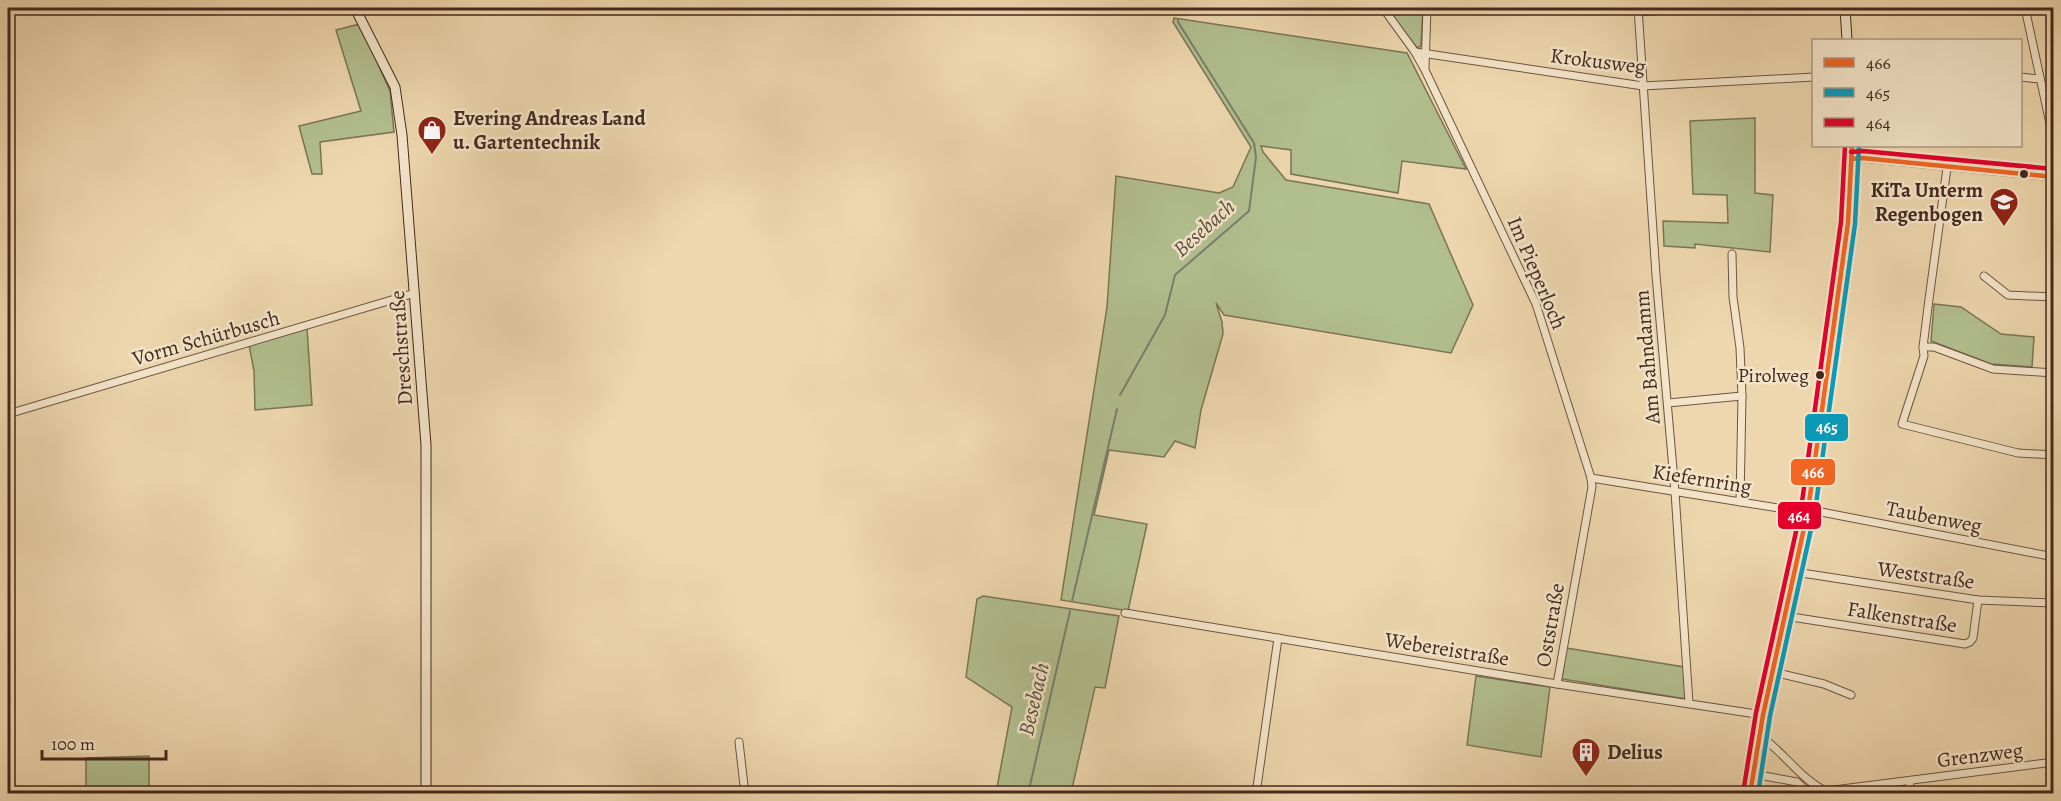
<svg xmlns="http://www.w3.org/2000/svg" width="2061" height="801" viewBox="0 0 2061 801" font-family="Alegreya,serif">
  <rect width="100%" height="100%" fill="#eed7ae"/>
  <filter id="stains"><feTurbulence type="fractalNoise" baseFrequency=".00333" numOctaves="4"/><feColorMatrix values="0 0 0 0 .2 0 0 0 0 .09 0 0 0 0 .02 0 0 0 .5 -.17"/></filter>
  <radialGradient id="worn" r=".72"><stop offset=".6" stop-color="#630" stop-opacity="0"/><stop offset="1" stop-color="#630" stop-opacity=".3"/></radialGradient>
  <!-- green -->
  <g fill="#b2bf8f" stroke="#7b7456" stroke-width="1.5">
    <polygon points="1386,8 1423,8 1421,46 1417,48"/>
    <polygon points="1174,18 1407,53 1466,169 1402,161 1398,193 1291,174 1291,150 1261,146 1263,152 1286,180 1429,204 1473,305 1451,353 1224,315 1216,303 1222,322 1223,334 1201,410 1195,448 1175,441 1164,457 1109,450 1094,515 1147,524 1128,611 1061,600 1107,307 1116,176 1219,193 1233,187 1251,147 1173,22"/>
    <polygon points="360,24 390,91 394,132 320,142 322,174 312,174 299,126 361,111 336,30"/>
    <polygon points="1755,118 1755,193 1773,195 1770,252 1695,244 1695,248 1664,246 1663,221 1728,223 1727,195 1693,194 1690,121"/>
    <polygon points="1934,304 1961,307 2001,334 2034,337 2032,367 1991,364 1931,341"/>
    <polygon points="307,328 312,405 255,410 254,371 249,345"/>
    <polygon points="983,596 1119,616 1105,688 1095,687 1071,793 996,793 1012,707 966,677 977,599"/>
    <polygon points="1566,648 1684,667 1686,699 1562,679"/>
    <polygon points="1476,676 1550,687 1541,757 1467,745"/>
    <polygon points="149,756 149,793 86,793 86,758"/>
  </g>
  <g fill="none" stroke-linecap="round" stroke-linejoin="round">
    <!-- stream -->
    <g stroke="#788070" stroke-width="2">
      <polyline points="1180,10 1180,8"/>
      <polyline points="1120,395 1165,315 1175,275 1249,211 1256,157 1254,143 1178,22 1178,19"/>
      <polyline points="1072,601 1117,409"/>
      <polyline points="1028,794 1070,611"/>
    </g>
    <!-- street casing -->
    <g stroke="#6e5442" stroke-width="9">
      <g id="street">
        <polyline points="1383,8 1415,52 1425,70 1536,304 1591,478 1592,487 1557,684"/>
        <polyline points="1638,8 1656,275 1675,492 1689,703"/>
        <polyline points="2025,8 2054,142"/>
        <polyline points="1638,12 1697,8"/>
        <polyline points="1415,52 1643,86 1814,77"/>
        <polyline points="1425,68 1427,8"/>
        <polyline points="2020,77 2040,79"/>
        <polyline points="1852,159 1862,158 2054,177"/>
        <polyline points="1947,168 1929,299 1923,347 1924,356 1902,424 2018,453 2054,455"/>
        <polyline points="1732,254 1733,297 1740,348 1742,396 1740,502"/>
        <polyline points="1984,276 2008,295 2054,297"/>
        <polyline points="1923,347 1934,347 1993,369 2054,373"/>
        <polyline points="1668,403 1742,396"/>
        <polyline points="8,414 415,293"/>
        <polyline points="1591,478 1797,511 1816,511 2054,557"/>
        <polyline points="1795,572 1978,600 2054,603"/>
        <polyline points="1125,613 1557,684 1763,715"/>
        <polyline points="1785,616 1965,644 1970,642 1973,638 1978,600"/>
        <polyline points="1773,672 1824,684 1851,695"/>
        <path d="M1760,736c22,14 42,45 66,55l228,-29"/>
        <polyline points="739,742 745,794"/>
        <polyline points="1753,774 1797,782 1810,794"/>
        <polyline points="8,788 8,794"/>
        <polyline points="1256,794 1278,638"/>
        <polyline points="1909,794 1910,781"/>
      </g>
    </g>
    <!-- secondary casing -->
    <g stroke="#44291e" stroke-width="11">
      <g id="secondary">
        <polyline points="355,8 395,87 402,135 426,445 426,794"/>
        <polyline points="1845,8 1847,40"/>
        <polyline points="1750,794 1763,715 1808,510 1848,223 1852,146"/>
      </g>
    </g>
    <!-- street -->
    <use href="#street" stroke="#f4e5ca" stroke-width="7"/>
    <!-- secondary -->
    <use href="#secondary" stroke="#f4e5ca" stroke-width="9"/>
    <!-- bus-1 casing -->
    <g stroke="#f4e5ca" stroke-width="9">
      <g id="bus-1">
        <polyline points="1852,159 1862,158 2054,177"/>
        <polyline points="1750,794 1763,715 1808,510 1848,223 1852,146"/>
      </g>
    </g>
    <!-- bus-2 casing -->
    <g stroke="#f4e5ca" stroke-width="9">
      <polyline id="bus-2" points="1758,794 1770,716 1815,511 1855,224 1859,146"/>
    </g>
    <!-- bus-3 casing -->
    <g stroke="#f4e5ca" stroke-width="9">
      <g id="bus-3">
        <polyline points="1851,152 1863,151 2054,169"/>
        <polyline points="1743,793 1756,713 1801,509 1841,222 1845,146"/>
      </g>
    </g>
    <!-- bus-1 -->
    <use href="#bus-1" stroke="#f26522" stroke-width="4.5"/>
    <!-- bus-2 -->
    <use href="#bus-2" stroke="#079cbc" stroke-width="4.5"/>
    <!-- bus-3 -->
    <use href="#bus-3" stroke="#e4002b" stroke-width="4.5"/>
  </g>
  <!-- icons -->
  <defs>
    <g id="shop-pin" transform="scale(1.5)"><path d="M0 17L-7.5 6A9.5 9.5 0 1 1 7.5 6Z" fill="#8f2418" stroke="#f4e5ca"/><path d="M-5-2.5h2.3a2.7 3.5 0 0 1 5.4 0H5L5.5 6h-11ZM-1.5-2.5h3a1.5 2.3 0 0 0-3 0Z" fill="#fff"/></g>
    <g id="school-pin" transform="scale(1.5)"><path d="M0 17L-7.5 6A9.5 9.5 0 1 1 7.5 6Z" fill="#8f2418" stroke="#f4e5ca"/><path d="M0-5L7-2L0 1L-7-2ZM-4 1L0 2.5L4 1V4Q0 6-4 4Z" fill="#fff"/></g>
    <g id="building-pin" transform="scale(1.5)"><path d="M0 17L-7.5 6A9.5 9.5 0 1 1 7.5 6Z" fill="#8f2418" stroke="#f4e5ca"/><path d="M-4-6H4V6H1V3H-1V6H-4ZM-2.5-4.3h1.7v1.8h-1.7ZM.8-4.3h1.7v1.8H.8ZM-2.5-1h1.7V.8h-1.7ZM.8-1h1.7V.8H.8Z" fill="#fff"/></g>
  </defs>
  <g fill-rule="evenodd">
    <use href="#shop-pin" x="432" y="130"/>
    <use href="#school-pin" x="2004" y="202"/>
    <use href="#building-pin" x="1586" y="752"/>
  </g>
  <!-- markers -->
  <g fill="#44291e" stroke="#f4e5ca" stroke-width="2">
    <circle cx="2024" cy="174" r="5"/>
    <circle cx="1820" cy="375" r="5"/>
  </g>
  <g text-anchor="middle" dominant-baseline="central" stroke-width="5" stroke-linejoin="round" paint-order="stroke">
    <!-- bus labels -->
    <g font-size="20" fill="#44291e" stroke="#f4e5ca" text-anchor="end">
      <text x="1809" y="375">Pirolweg</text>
    </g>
    <!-- street labels -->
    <g font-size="21" fill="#44291e" stroke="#f4e5ca">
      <text transform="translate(1598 61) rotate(7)">Krokusweg</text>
      <text transform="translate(1537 273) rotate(67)">Im Pieperloch</text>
      <text transform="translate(206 338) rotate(-16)">Vorm Schürbusch</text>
      <text transform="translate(401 348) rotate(-94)">Dreschstraße</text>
      <text transform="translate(1647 357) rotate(-95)">Am Bahndamm</text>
      <text transform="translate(1702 479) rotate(9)">Kiefernring</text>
      <text transform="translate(1934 517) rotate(11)">Taubenweg</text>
      <text transform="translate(1926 575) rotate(8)">Weststraße</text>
      <text transform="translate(1902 617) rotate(9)">Falkenstraße</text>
      <text transform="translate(1550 625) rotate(-80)">Oststraße</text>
      <text transform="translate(1447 649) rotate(9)">Webereistraße</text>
      <text transform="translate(1980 755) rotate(-7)">Grenzweg</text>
    </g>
    <!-- poi labels -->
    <g font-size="21" font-weight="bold" fill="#44291e" stroke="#f4e5ca" text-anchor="start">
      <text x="453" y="118">Evering Andreas Land<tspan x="453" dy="24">u. Gartentechnik</tspan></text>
      <text x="1983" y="190" text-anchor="end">KiTa Unterm<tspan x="1983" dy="24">Regenbogen</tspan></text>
      <text x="1607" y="752">Delius</text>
    </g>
    <!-- water labels -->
    <g font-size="22" font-style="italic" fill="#5a4d40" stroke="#f4e5ca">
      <text transform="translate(1204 228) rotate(-42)">Besebach</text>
      <text transform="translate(1034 699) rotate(-77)">Besebach</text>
    </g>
  </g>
  <g stroke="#f4e5ca" stroke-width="2">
    <rect x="1804" y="413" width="45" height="29" rx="6" fill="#079cbc"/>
    <rect x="1790" y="458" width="46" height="28" rx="6" fill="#f26522"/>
    <rect x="1777" y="501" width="45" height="29" rx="6" fill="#e4002b"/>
  </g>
  <g font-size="16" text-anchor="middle" font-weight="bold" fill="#fff">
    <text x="1827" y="433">465</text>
    <text x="1813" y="478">466</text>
    <text x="1799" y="522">464</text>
  </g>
  <!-- margin -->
  <rect width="2061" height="801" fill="none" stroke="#eed7ae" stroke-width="30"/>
  <rect x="9" y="9" width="2043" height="783" fill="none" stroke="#44291e" stroke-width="3"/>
  <rect x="15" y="15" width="2031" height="771" fill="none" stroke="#44291e" stroke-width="1.5"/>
  <!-- legend -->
  <rect x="1812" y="39" width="210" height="108" fill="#f4e5ca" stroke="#ae9a85" stroke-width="1.5"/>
  <rect x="1824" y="58" width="30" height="9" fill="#f26522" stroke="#ae9a85" stroke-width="1.5"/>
  <text x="1866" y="69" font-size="18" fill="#44291e">466</text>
  <rect x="1824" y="88" width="30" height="9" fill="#079cbc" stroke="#ae9a85" stroke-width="1.5"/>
  <text x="1866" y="99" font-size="18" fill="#44291e">465</text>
  <rect x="1824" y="118" width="30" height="9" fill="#e4002b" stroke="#ae9a85" stroke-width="1.5"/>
  <text x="1866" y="129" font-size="18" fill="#44291e">464</text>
  <!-- scale -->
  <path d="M42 750v9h124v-9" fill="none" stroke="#44291e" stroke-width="3"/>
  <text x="51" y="750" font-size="18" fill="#44291e" stroke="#f4e5ca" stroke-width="4.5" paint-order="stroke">100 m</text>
  <rect width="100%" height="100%" filter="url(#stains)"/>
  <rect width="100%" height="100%" fill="url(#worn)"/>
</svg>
